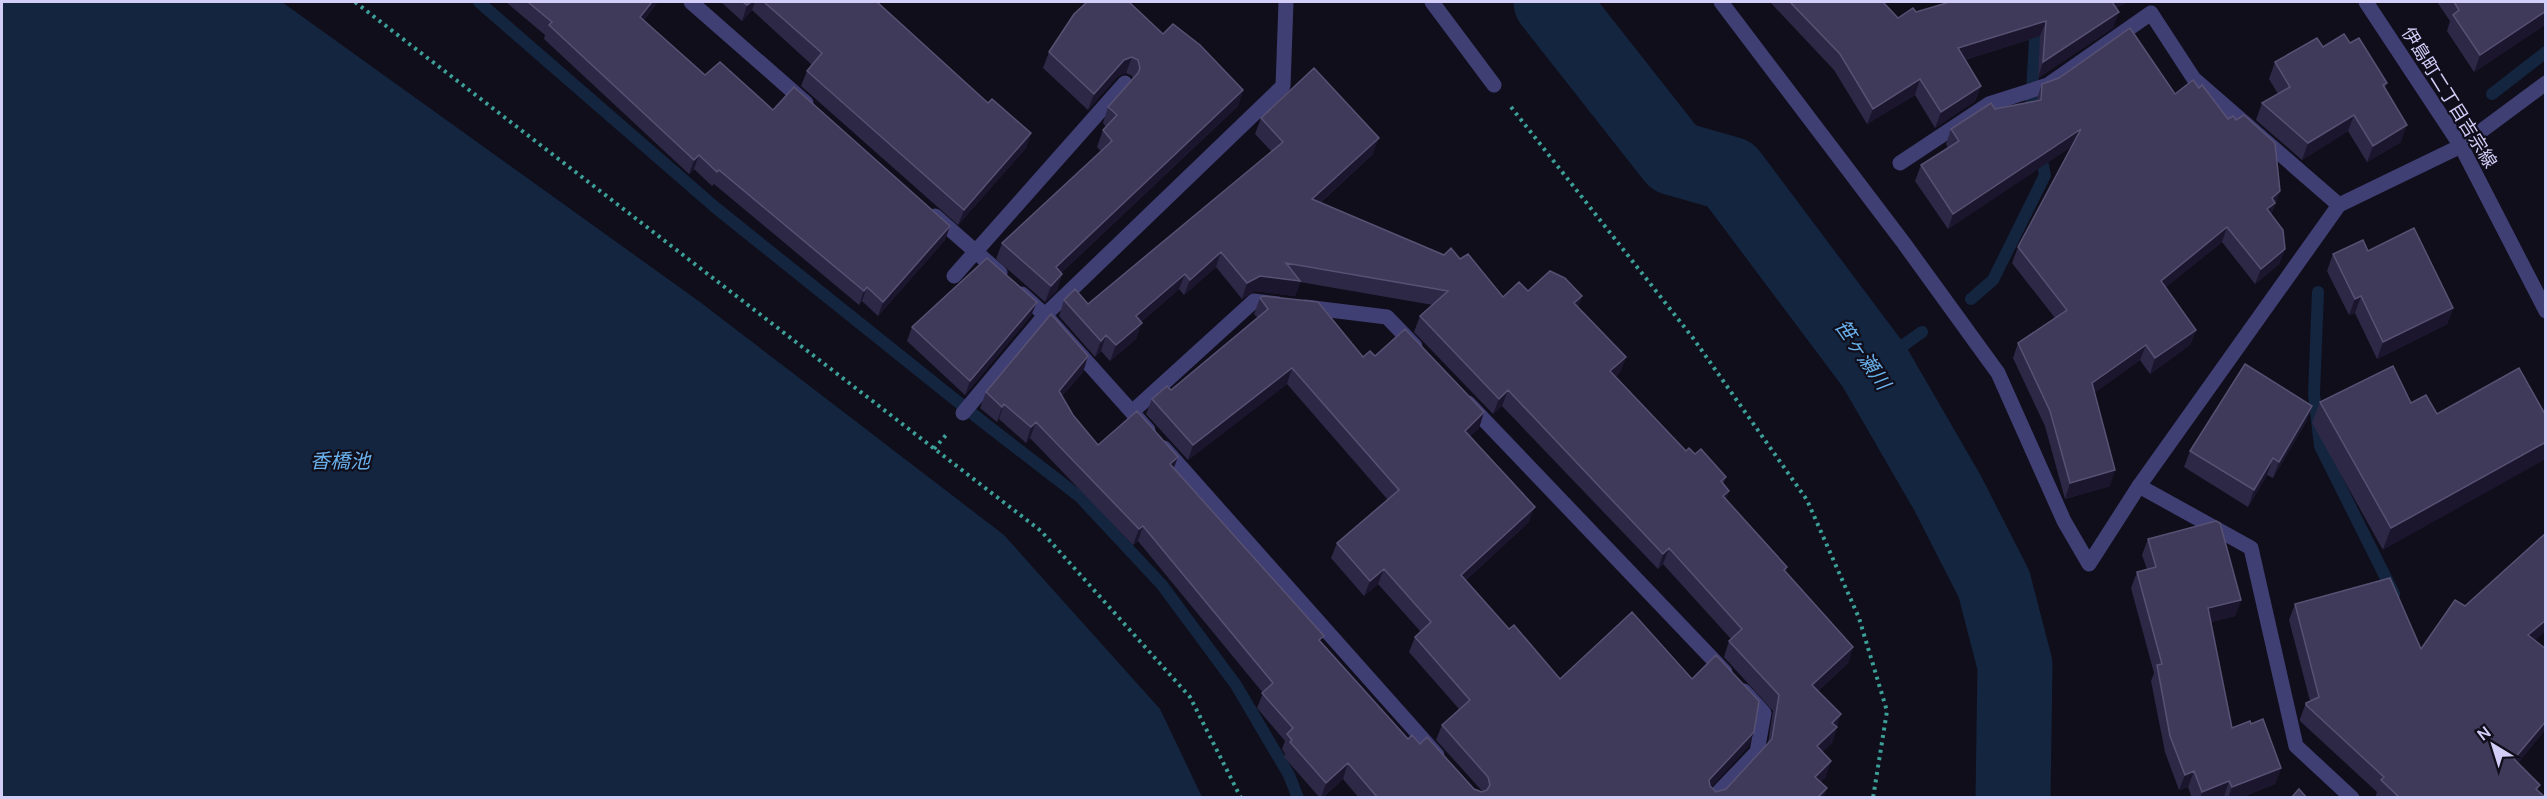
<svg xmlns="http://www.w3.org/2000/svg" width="2547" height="799" viewBox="0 0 2547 799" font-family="Manrope,'Noto Sans JP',sans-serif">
  <rect width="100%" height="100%" fill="#100e1b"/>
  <!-- water -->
  <polygon fill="#14253f" points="2,2 282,2 700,302 1004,535 1160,709 1202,797 2,797"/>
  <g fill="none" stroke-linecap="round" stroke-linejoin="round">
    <!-- stream -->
    <g stroke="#14253f" stroke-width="12">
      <polyline points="479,2 716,208 983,422 1080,497 1162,585 1236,685 1289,775 1298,798"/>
      <polyline points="2492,94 2546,52"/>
      <polyline points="2033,117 2031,110 2037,2"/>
      <polyline points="2318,292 2314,394 2320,446 2394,594"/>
      <polyline points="1971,299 1993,280 2045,175 2040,152"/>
      <polyline points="1874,366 1922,332"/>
    </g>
    <!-- river -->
    <polyline stroke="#14253f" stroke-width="75" points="1551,2 1674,158 1730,174 1874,366 1947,492 1994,584 2015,665 2013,798"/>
    <!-- path -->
    <g stroke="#3c9f98" stroke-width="4" stroke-dasharray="3 4.5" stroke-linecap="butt">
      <polyline points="355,2 1041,531 1190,697 1241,798"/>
      <polyline points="1511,107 1693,338 1807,500 1859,618 1887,711 1873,798"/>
      <polyline points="934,449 946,435"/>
    </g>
    <!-- minor -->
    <g stroke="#403f74" stroke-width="15">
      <polyline points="691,2 806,103"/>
      <polyline points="1432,2 1494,85"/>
      <polyline points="1721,2 1903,242 1998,373 2064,521 2089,564 2139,486 2339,205 2461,146 2546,83"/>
      <polyline points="2366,2 2461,146 2546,311"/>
      <polyline points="1900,163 1989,104 2048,85 2151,13 2194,79 2339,205"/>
      <polyline points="935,216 1000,273"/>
      <polyline points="954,276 1125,83"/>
      <polyline points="1022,294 1045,315 1148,430"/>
      <polyline points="1305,307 1387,317 1415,346"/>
      <polyline points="1468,403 1725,672"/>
      <polyline points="1132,412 1254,301 1278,304"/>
      <polyline points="963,413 1045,315 1283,86 1286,2"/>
      <polyline points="1164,448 1437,755"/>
      <polyline points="2139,486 2251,548 2296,746 2352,798"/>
      <polyline points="1713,798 1757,752 1764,713 1744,691"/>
    </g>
  </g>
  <!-- wall -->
  <g fill="#2e2847">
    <polygon points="506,2 658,2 644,20 705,75 773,110 950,226 945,240 878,316 862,301 859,305 714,184 712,186 694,169 689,174 544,39 545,35"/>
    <polygon points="721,2 877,2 988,103 1031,133 1026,148 958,225 801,86 807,71 812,65 752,10 742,21"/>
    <polygon points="1770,2 1883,2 1898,18 1916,12 2116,8 2113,28 2038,78 2040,36 1965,60 1981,86 1975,101 1935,128 1915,95 1867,124 1834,70"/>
    <polygon points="2437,2 2546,2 2546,24 2474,72 2447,31 2450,21"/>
    <polygon points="1163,34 1243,90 1238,106 1061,273 1062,274 1057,290 1045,302 996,259 1002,243 1101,151 1097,147 1103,130 1106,127 1103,123 1108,107 1133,79 1132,76 1126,73 1118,76 1088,110 1043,68 1049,52"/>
    <polygon points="2350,43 2387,83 2385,88 2401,142 2367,162 2348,131 2302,160 2256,120 2262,103 2278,94 2269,79 2275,62 2323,47"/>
    <polygon points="2042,84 2175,94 2280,191 2271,215 2285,249 2279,264 2255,284 2222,242 2166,287 2196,330 2190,345 2150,374 2140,360 2094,393 2110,486 2065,499 2045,426 2013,358 2018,343 2055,318 2012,263 2018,247 2072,146 1948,229 1915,181 1921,165 1948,148 1946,144 1951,129 1995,109 2036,101"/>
    <polygon points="1261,118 1373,154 1320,203 1444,255 1460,259 1503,297 1528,291 1582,296 1578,307 1626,357 1620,372 1615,377 1686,451 1695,454 1726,477 1723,484 1729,491 1726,499 1787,567 1785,572 1853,647 1848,663 1818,691 1837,727 1832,743 1822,752 1826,777 1820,782 1827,788 1823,798 1359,798 1343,779 1322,798 1320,798 1284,757 1285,754 1282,749 1285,741 1257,708 1263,693 1138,541 1133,545 1030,438 1026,443 999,419 997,422 980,408 986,392 1088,356 1083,372 1062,396 1073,415 1098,445 1174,468 1321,642 1408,739 1420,744 1474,789 1483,792 1436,740 1442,725 1459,709 1409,652 1415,637 1421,632 1378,584 1364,596 1331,558 1337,543 1388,500 1287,384 1188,460 1146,414 1152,399 1171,390 1258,318 1254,314 1260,298 1363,357 1375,356 1484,412 1479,428 1470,436 1529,522 1466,580 1509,629 1560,679 1692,679 1754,732 1748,747 1711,787 1716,792 1726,789 1768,743 1773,711 1724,657 1729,641 1731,639 1663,564 1658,569 1502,406 1493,414 1414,332 1420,316 1433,305 1300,282 1295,296 1255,291 1242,299 1216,267 1184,295 1179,289 1141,322 1136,339 1110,361 1101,351 1095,357 1059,316 1064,300 1088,304 1272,152 1255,134"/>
    <polygon points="2368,251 2453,308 2447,324 2377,359 2355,313 2349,315 2327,271 2333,254"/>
    <polygon points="1031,316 965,395 907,341 912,327"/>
    <polygon points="2320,402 2411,403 2437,414 2383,550 2312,423"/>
    <polygon points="2312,406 2306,422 2273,478 2267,475 2248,507 2184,467 2190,451"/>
    <polygon points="2148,539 2241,600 2235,616 2211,622 2232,728 2251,724 2281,768 2275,784 2240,798 2224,798 2224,797 2222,798 2192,798 2188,787 2179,790 2165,752 2151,681 2154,673 2131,588 2137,572 2147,569 2142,555"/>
    <polygon points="2295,604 2421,649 2465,606 2535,640 2546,729 2518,763 2538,790 2546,798 2377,798 2376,796 2377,792 2300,721 2300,719 2306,703 2310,701 2289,620"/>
  </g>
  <!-- shaded-wall -->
  <g fill="#1b162e">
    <polygon points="652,2 658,2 635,31 640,17"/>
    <polygon points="751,2 755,2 752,10 742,21 747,5"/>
    <polygon points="2109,2 2128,2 2104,15"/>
    <polygon points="2546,11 2546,24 2474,72 2480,55"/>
    <polygon points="2119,12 2113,28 2038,78 2043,62"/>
    <polygon points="2046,21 2040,36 1952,64 1958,48"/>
    <polygon points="1132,57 1126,73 1118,76 1088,110 1094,94 1124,60"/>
    <polygon points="1920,79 1915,95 1867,124 1873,109"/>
    <polygon points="1981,86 1975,101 1935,128 1941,112"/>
    <polygon points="1243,90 1238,106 1050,283 1056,267"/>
    <polygon points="2354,115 2348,131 2302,160 2308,143"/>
    <polygon points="2407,125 2401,142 2367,162 2373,146"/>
    <polygon points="2081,129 2076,144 1948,229 1953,214"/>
    <polygon points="1031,133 1026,148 958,225 964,210"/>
    <polygon points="1379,138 1373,154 1306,215 1312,199"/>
    <polygon points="699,155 694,169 689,174 694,160"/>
    <polygon points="2280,191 2270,218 2261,225 2272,198"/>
    <polygon points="950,226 945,240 878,316 883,302"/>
    <polygon points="2227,227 2222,242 2155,296 2161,281"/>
    <polygon points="2285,249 2279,264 2255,284 2261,269"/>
    <polygon points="1221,252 1216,267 1184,295 1190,280"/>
    <polygon points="1062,274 1057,290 1045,302 1051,286"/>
    <polygon points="1185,274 1179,289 1130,331 1136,316"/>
    <polygon points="1260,276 1300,281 1295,296 1255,291 1242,299 1247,283"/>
    <polygon points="867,287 862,301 859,305 864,291"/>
    <polygon points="1582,296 1576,312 1574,303"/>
    <polygon points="2361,296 2355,313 2349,315 2355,299"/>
    <polygon points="1037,302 1031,316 965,395 970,381"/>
    <polygon points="2453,308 2447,324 2377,359 2383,342"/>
    <polygon points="1142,323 1136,339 1110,361 1116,345"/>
    <polygon points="2196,330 2190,345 2150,374 2155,358"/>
    <polygon points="1106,335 1101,351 1095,357 1101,341"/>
    <polygon points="2146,345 2140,360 2086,399 2092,383"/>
    <polygon points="1088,356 1083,372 1053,406 1059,391"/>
    <polygon points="1626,357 1620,372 1605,387 1610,371"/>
    <polygon points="1292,368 1287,384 1188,460 1193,445"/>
    <polygon points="1508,390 1502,406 1493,414 1499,399"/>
    <polygon points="1004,404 999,419 997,422 1002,407"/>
    <polygon points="2312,406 2306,422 2273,478 2279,462"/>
    <polygon points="1484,412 1479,428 1459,446 1465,431"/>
    <polygon points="1036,422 1030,438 1026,443 1031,427"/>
    <polygon points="2546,442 2546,459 2383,550 2391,528"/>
    <polygon points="1178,457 1172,473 1170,464"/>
    <polygon points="2273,458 2267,475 2248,507 2254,490"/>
    <polygon points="2115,470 2110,486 2065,499 2070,483"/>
    <polygon points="1729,491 1724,506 1723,496"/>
    <polygon points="1535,507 1529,522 1455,590 1461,575"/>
    <polygon points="1143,526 1138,541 1133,545 1139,529"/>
    <polygon points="1669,548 1663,564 1658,569 1663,554"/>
    <polygon points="1384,569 1378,584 1364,596 1370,581"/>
    <polygon points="2241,600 2235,616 2202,624 2208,608"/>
    <polygon points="2546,620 2546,631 2523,651 2528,635"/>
    <polygon points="1853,647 1848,663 1807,701 1812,685"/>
    <polygon points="1841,714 1832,743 1811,762 1817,746 1832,723"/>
    <polygon points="2546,721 2546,729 2509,774 2514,759"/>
    <polygon points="1754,732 1748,747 1704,795 1709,780"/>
    <polygon points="1831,761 1826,777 1810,793 1815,777"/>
    <polygon points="1348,763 1343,779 1321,798 1326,783"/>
    <polygon points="2281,768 2275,784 2240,798 2228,798 2232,787"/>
    <polygon points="2194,771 2188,787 2179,790 2185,775"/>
    <polygon points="2229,781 2224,797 2222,798 2200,798 2202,792"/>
    <polygon points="1827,788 1823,798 1817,798"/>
  </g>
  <!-- building -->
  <g fill="#403a5a" stroke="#575173" stroke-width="1.5">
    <polygon points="528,2 652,2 640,17 705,75 720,62 773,110 794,87 950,226 883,302 867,287 864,291 719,170 717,172 699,155 694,160 549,25 552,22"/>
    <polygon points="743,2 751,2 747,5"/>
    <polygon points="764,2 877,2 988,103 992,99 1031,133 964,210 807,71 822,53"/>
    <polygon points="1087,2 1129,2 1163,34 1173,24 1200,45 1243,90 1056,267 1062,274 1051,286 1002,243 1112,141 1103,130 1117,115 1108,107 1138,73 1140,68 1138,60 1132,57 1124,60 1094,94 1049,52 1074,14"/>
    <polygon points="1790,2 1883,2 1898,18 1913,8 1916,12 1950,2 2112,2 2119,12 2043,62 2046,21 1958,48 1981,86 1941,112 1920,79 1873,109 1840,54"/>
    <polygon points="2454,2 2546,2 2546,11 2480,55 2453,15 2459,10"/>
    <polygon points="2130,28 2175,94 2193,80 2199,88 2202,85 2228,119 2233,116 2236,120 2244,115 2275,143 2280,191 2272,198 2275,203 2267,209 2283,230 2285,249 2261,269 2227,227 2161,281 2196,330 2155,358 2146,345 2092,383 2115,470 2070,483 2050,411 2018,343 2067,310 2018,247 2081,129 1953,214 1921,165 1959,141 1951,129 1991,103 1995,109 2041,100 2042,84 2059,78"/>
    <polygon points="2344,34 2350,43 2359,38 2387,83 2383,85 2407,125 2373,146 2354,115 2308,143 2262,103 2290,87 2275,62 2317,38 2323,47"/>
    <polygon points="1314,68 1379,138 1312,199 1444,255 1451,248 1460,259 1468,254 1503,297 1519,282 1528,291 1550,271 1565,278 1582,296 1574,303 1626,357 1610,371 1686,451 1689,448 1695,454 1701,449 1726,477 1721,481 1729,491 1723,496 1787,567 1784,570 1853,647 1812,685 1841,714 1832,723 1837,727 1817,746 1831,761 1815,777 1827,788 1817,798 1378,798 1348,763 1326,783 1290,742 1292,740 1287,734 1293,728 1262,693 1273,683 1143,526 1139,529 1036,422 1031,427 1004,404 1002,407 986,392 1051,314 1088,356 1059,391 1073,415 1098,445 1137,411 1178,457 1170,464 1324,636 1319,640 1408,739 1412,735 1420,744 1427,737 1474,789 1482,792 1487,790 1490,785 1488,777 1442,725 1470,700 1415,637 1431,622 1384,569 1370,581 1337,543 1399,490 1292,368 1193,445 1152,399 1167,386 1171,390 1268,309 1260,298 1263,296 1318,302 1363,357 1370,351 1375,356 1405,329 1484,412 1465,431 1535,507 1461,575 1509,629 1514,625 1560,679 1632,612 1692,679 1716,655 1759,701 1754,732 1709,780 1710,786 1716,792 1726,789 1772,739 1779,695 1729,641 1742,629 1669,548 1663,554 1508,390 1499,399 1420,316 1448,291 1286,263 1300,281 1260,276 1247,283 1221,252 1190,280 1185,274 1136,316 1142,323 1116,345 1106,335 1101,341 1064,300 1075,289 1088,304 1283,142 1261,118"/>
    <polygon points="2414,228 2453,308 2383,342 2361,296 2355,299 2333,254 2363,240 2368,251"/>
    <polygon points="987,258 1037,302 970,381 912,327"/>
    <polygon points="2245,364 2312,406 2279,462 2273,458 2254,490 2190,451"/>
    <polygon points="2393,366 2411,403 2426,395 2437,414 2519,368 2546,416 2546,442 2391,528 2320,402"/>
    <polygon points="2216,521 2220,523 2241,600 2208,608 2232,728 2250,721 2251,724 2263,719 2281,768 2232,787 2229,781 2202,792 2194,771 2185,775 2170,736 2157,665 2162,664 2137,572 2156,567 2148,539"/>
    <polygon points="2546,533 2546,620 2528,635 2546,649 2546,721 2514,759 2540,785 2536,789 2546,798 2400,798 2381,780 2384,777 2306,705 2306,703 2319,697 2295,604 2390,578 2421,649 2455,600 2465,606"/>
    <polygon points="2299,789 2307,798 2291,798"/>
  </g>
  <g text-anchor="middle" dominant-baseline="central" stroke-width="4.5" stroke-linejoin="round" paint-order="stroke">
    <!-- street labels -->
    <g font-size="18" fill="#d3cef8" stroke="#100e1b">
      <text transform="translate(2450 97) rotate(58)">伊島町二丁目吉宗線</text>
    </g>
    <!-- water labels -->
    <g font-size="20" font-style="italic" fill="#6ab0eb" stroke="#100e1b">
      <text transform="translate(1863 354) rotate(55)">笹ヶ瀬川</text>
      <text x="340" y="460">香橋池</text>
    </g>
  </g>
  <!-- border -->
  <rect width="2547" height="799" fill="none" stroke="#d3cef8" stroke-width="6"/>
  <!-- north arrow -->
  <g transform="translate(2493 745) rotate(322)" stroke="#100e1b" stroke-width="4.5" paint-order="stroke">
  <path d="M0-4.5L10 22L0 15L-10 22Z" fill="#d3cef8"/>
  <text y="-9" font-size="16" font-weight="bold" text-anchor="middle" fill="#d3cef8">N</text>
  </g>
</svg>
